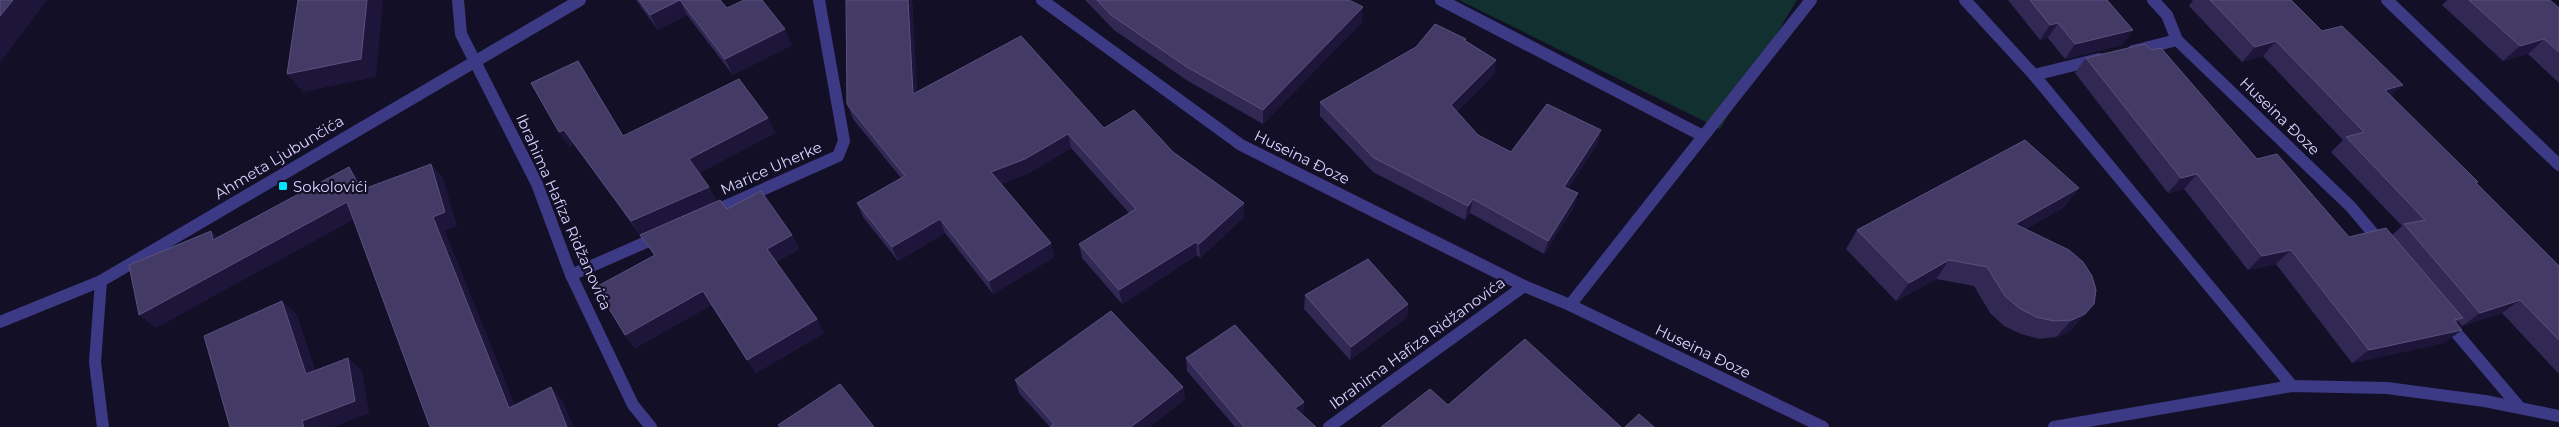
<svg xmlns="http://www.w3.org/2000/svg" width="2559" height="427" viewBox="0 0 2559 427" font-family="Montserrat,sans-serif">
  <rect width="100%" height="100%" fill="#130f26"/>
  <!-- green -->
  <polygon fill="#12302f" points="1459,0 1797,0 1720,129"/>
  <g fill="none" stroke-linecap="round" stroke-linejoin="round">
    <!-- minor -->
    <g stroke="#3d3a85" stroke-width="12">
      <polyline points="458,0 461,34 537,184 571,275 633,405 651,427"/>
      <polyline points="1042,0 1241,145 1524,286 1570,305 1823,427"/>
      <polyline points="1441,0 1703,136"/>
      <polyline points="1965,0 2034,75 2292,386"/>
      <polyline points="2153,0 2167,15 2177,40 2351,207 2383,245"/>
      <polyline points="2387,0 2559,165"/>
      <polyline points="2133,51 2177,40"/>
      <polyline points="2034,75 2099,59"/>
      <polyline points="710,213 838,156 844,141 819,0"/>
      <polyline points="571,275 660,236"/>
      <polyline points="101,281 95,362 103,427"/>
      <polyline points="1570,305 1811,0"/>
      <polyline points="0,322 101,281 580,0"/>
      <polyline points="2447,322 2520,408"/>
      <polyline points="1329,427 1524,286"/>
      <polyline points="2054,427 2292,386 2387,388 2485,401 2559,416"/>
    </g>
  </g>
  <!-- wall -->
  <g fill="#312854">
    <polygon points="636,0 720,0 727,8 792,45 733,75 687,15 658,30"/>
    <polygon points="846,0 912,0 917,92 1104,128 1173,152 1244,217 1200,258 1197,255 1122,304 1082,258 1079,244 1129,213 1071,148 1029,173 1001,184 1051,243 1054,257 993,294 945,233 898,261 863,217 857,203 901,178 853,119 847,104"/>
    <polygon points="1085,0 1349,0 1362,22 1263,124 1188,81 1114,30"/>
    <polygon points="2008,0 2107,0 2133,30 2122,45 2065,59 2048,38 2040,40"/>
    <polygon points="2193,0 2291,0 2322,31 2391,96 2477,184 2559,266 2559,374 2502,313 2462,326 2458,321 2456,323 2444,343 2352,363 2276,264 2248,270 2184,189 2168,193 2075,73 2086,58 2151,50 2257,159 2349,237 2392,235 2402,226 2331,152 2343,140 2263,56 2242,62 2189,6"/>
    <polygon points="2447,0 2550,0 2559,8 2559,83 2528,54 2503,61 2442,5"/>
    <polygon points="1465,41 1496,60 1494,74 1456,112 1478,135 1511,152 1601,130 1597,144 1568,189 1574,207 1544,254 1470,213 1465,220 1373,172 1320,116 1320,102"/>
    <polygon points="578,61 623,136 768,118 775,133 699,173 717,201 727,209 792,235 799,249 776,262 824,333 756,373 711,305 635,348 625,335 654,255 640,235 574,144 569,147"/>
    <polygon points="2079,188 2064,207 2026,229 2085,314 2069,332 2056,337 2039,339 2021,334 2004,326 1990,313 1974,286 1936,279 1896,301 1846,249 1857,230"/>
    <polygon points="1305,295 1408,304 1407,317 1350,360 1304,309"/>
    <polygon points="1186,358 1304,402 1303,415 1316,427 1235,427 1187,371"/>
    <polygon points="1015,380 1183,387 1185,399 1149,427 1050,427 1019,393"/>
  </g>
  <!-- shaded-wall -->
  <g fill="#1d163a">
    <polygon points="13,0 47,0 0,62 0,16"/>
    <polygon points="367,0 383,0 376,77 303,92 287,74"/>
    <polygon points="680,0 687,15 658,30 650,15"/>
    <polygon points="908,0 912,0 918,109 913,94"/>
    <polygon points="1363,7 1362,22 1263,124 1263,110"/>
    <polygon points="2058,23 2048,38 2040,40 2050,25"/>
    <polygon points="785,29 792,45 733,75 725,59"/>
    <polygon points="2133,30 2122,45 2065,59 2075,44"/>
    <polygon points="2544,39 2528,54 2503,61 2520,46"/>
    <polygon points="2276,41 2263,56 2242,62 2255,47"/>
    <polygon points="1496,60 1494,74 1448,120 1451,105"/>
    <polygon points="2403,85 2387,100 2385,90"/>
    <polygon points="768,118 775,133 697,174 689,159"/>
    <polygon points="564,130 574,144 569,147 559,132"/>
    <polygon points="1601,130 1597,144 1560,201 1564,187"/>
    <polygon points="1068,134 1071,148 1029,173 995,186 991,172"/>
    <polygon points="431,164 443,178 457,226 445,231 521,420 509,408 433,217"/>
    <polygon points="349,167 362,182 374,205 361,190"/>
    <polygon points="2197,174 2184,189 2168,193 2181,178"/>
    <polygon points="709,187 717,201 640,235 631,221"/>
    <polygon points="2079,188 2064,207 2001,243 2015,224"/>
    <polygon points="1578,193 1574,207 1544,254 1548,241"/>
    <polygon points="1473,199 1470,213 1465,220 1468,206"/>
    <polygon points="347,202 360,216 156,328 139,315"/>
    <polygon points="1244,203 1244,217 1200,258 1199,244"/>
    <polygon points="940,219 945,233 898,261 892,247"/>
    <polygon points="211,231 227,245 213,240"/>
    <polygon points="792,235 799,249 774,263 767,249"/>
    <polygon points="1196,242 1197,255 1122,304 1119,290"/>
    <polygon points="1051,243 1054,257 993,294 989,281"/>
    <polygon points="2291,250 2276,264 2248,270 2262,256"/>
    <polygon points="1949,260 1936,279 1896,301 1909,283"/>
    <polygon points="703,291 711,305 635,348 625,335"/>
    <polygon points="2520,300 2502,313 2462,326 2480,313"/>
    <polygon points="282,301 297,315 321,386 306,374"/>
    <polygon points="1408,304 1407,317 1350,360 1351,347"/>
    <polygon points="2085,314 2069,332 2056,337 2072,320"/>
    <polygon points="817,319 824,333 756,373 747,360"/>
    <polygon points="2462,330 2444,343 2352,363 2369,350"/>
    <polygon points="348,358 362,371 369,413 334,427 304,427 302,421"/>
    <polygon points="551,387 562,400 574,427 567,427"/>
    <polygon points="1183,387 1185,399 1149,427 1131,427"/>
    <polygon points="1304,402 1303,415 1295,421 1295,408"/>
  </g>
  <!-- building -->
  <g fill="#433a66" stroke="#5a527e">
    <polygon points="0,0 13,0 0,16"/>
    <polygon points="298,0 367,0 361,59 287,74"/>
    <polygon points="639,0 720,0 727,8 744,0 762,0 785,29 725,59 680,0 650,15"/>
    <polygon points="846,0 908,0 913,94 1021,36 1104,128 1134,110 1173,152 1244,203 1199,244 1196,242 1119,290 1079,244 1136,209 1068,134 1025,159 991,172 1051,243 989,281 940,219 892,247 857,203 905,176 847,104"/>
    <polygon points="1097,0 1349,0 1363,7 1263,110 1187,67 1111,15"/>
    <polygon points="2030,0 2107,0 2133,30 2075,44 2058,23 2050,25"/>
    <polygon points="2210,0 2291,0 2322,31 2342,26 2403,85 2385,90 2478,182 2476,183 2559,266 2559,340 2520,300 2480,313 2404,224 2425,220 2346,137 2364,132 2276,41 2255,47"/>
    <polygon points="2469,0 2550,0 2559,8 2559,52 2544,39 2520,46"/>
    <polygon points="1435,24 1466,39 1464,40 1496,60 1451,105 1478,135 1511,152 1547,104 1601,130 1564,187 1578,193 1548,241 1473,199 1468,206 1374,158 1320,102 1416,47"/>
    <polygon points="2145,44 2151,50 2161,48 2257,159 2277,154 2349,237 2386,228 2463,318 2454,320 2462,330 2369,350 2291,250 2262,256 2197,174 2181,178 2086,58"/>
    <polygon points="578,61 623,136 739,79 768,118 689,159 709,187 631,221 564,130 559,132 531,83"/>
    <polygon points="2025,140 2079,188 2015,224 2069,250 2083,262 2092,276 2096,290 2094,304 2085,314 2072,320 2054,321 2036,317 2019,308 2005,296 1987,267 1949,260 1909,283 1857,230"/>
    <polygon points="431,164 445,212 433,217 509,408 551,387 567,427 430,427 347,202 139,315 129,265 211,231 213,240 349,167 361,190"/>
    <polygon points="761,191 792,235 767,249 817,319 747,360 703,291 625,335 596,287 655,255 640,235 720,200 727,209"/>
    <polygon points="1368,259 1408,304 1351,347 1305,295"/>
    <polygon points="282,301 306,374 348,358 355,401 302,421 304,427 229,427 230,427 204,336"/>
    <polygon points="1111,311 1183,387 1131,427 1050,427 1054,424 1015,380"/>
    <polygon points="1235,325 1304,402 1295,408 1316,427 1244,427 1186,358"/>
    <polygon points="1525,339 1621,427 1381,427 1430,389 1448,405"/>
    <polygon points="840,384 874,427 780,427 778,425"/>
    <polygon points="1639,414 1654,427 1625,427"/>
  </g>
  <!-- markers -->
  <rect fill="#00e5ff" stroke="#130f26" stroke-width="2" x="278" y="181" width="10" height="10" rx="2.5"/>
  <g text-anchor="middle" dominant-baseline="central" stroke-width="4.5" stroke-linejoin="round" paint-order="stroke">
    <!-- street labels -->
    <g font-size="15" fill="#d9d4ff" stroke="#130f26">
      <text transform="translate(2280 116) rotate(44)">Huseina Đoze</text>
      <text transform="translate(279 157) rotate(-31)">Ahmeta Ljubunčića</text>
      <text transform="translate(1302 157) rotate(26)">Huseina Đoze</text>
      <text transform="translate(771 168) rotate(-24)">Marice Uherke</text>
      <text transform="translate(564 212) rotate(66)">Ibrahima Hafiza Ridžanovića</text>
      <text transform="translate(1417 343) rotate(-36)">Ibrahima Hafiza Ridžanovića</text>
      <text transform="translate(1703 351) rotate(26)">Huseina Đoze</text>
    </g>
    <!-- poi labels -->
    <g font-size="15" fill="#d9d4ff" stroke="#130f26" text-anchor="start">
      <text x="293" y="186">Sokolovići</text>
    </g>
  </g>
</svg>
